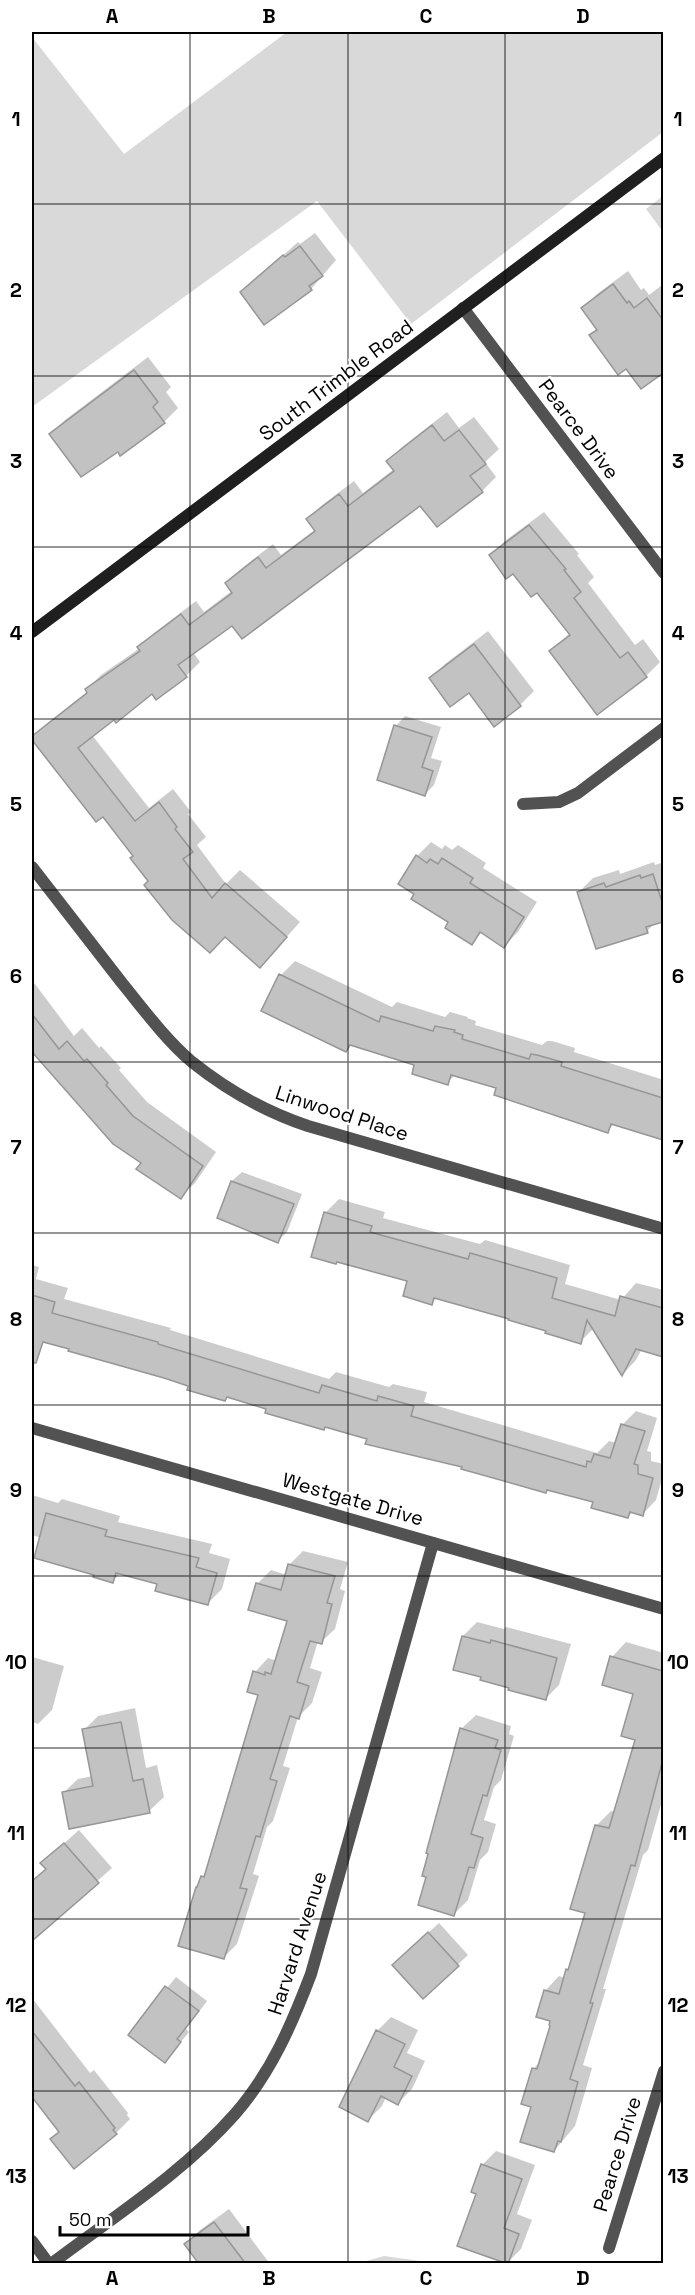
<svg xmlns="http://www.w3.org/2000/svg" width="695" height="2295" viewBox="0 0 695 2295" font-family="'Space Grotesk',sans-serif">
  <rect width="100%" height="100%" fill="#fff"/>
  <!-- green -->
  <g fill="#d9d9d9">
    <polygon points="287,32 663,32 663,132 411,324 317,201 32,407 32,37 124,154"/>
    <polygon points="663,196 663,232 646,209"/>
    <polygon points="384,2256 435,2263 359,2263"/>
  </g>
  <!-- shadow -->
  <g fill="#0003">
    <polygon points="315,233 336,260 311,289 242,292 298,242 300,244"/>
    <polygon points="628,271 641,290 644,288 649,295 662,285 664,287 664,371 642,387 626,367 591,335 598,329 583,308 597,294"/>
    <polygon points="148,357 171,387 166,392 178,408 164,422 118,450 51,434 65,420"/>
    <polygon points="447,412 459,428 474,417 499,449 485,462 496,477 482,491 421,504 232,624 193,652 200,662 186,676 152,692 92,735 149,808 173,789 191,812 188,814 206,837 197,845 226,884 240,870 300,922 274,951 226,936 150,881 134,855 103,815 96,820 32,738 46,724 88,691 87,689 101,675 140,648 154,633 196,601 204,612 233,590 227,583 241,569 273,544 281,555 316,529 308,519 322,505 354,481 363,493 394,469 388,461 402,447"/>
    <polygon points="544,512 579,554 577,555 594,577 588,583 635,645 643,639 660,662 646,676 551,651 570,633 537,591 491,555 505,541"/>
    <polygon points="488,631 534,691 520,705 431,678 445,664"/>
    <polygon points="405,716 441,727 431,758 442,761 434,785 425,794 379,779 396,726"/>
    <polygon points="431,842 442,849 445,845 452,850 458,845 486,863 483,868 537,902 518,932 504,946 482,932 472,943 450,921 416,894 417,856"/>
    <polygon points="654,862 655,865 664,862 664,920 656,922 647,931 579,892 593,878 619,870 620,874"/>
    <polygon points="295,961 392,1007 397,1002 445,1017 450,1012 468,1017 467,1018 476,1021 475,1025 542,1045 547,1041 552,1041 575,1048 574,1052 664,1080 664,1138 615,1123 607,1131 498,1087 455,1075 447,1083 416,1064 352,1044 346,1050 281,975"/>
    <polygon points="32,980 74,1036 82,1028 99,1048 101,1046 121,1068 119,1070 147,1102 216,1152 195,1183 180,1197 143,1162 114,1143 32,1050"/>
    <polygon points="242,1172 302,1194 287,1232 278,1241 232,1181"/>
    <polygon points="339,1199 385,1212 383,1218 480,1244 485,1240 570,1265 565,1284 621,1300 636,1283 664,1290 664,1355 642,1349 636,1360 623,1374 594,1328 580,1342 548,1330 437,1297 432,1303 409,1280 325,1213"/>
    <polygon points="32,1265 39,1267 36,1279 68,1288 64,1299 171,1328 170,1330 329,1379 336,1372 389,1387 393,1384 427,1392 424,1402 597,1453 609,1441 617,1443 622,1425 636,1411 657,1418 647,1451 651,1452 651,1461 664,1464 664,1472 656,1500 643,1514 633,1512 628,1516 595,1501 549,1489 546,1492 326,1426 323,1429 268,1408 229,1396 225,1400 190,1385 32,1336"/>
    <polygon points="32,1495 58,1503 62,1499 120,1516 118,1522 212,1544 209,1553 230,1559 222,1589 208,1603 159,1583 121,1573 112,1581 95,1574 41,1538 32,1535"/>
    <polygon points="303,1551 348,1562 340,1589 345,1591 335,1629 321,1642 318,1641 310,1668 322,1672 312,1703 298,1717 283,1766 290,1768 273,1821 267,1827 253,1874 259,1876 237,1944 224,1957 202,1877 207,1872 260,1694 255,1672 268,1658 277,1661 288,1619 257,1584 271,1570 287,1575 289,1565"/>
    <polygon points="477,1622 504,1629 506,1627 571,1644 559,1685 545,1699 482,1676 463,1636"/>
    <polygon points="626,1642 664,1653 664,1794 648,1850 643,1855 603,1989 606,1989 583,2065 592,2068 575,2126 554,2151 533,2106 533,2069 542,2060 551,2020 545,1991 559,1976 565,1978 571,1967 587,1912 572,1908 597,1825 611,1811 615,1812 636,1739 635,1693 612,1657"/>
    <polygon points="32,1657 64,1666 52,1710 38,1724 32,1722"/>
    <polygon points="135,1708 146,1768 157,1765 164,1797 149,1811 63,1793 78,1779 93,1776 84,1730 98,1716"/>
    <polygon points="476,1715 511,1726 509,1734 514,1736 501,1780 494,1787 484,1820 496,1824 488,1852 480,1860 468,1900 454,1914 428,1876 430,1853 461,1729"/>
    <polygon points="79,1830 112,1868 36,1935 32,1930 32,1881 47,1868 42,1863"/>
    <polygon points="439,1923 468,1955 423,1997 403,1956"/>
    <polygon points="176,1977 207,2001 186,2029 189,2032 165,2061 130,2034"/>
    <polygon points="32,1998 90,2073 94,2070 128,2113 127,2115 130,2119 116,2133 52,2139 60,2131 32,2095"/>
    <polygon points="391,2017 418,2030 407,2053 425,2061 412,2089 398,2103 386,2097 382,2106 368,2120 377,2031"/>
    <polygon points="496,2151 535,2165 517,2214 532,2220 521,2249 507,2263 478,2193 482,2165"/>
    <polygon points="229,2209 270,2264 201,2264 186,2244 200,2230"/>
  </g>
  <!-- building -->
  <g fill="#c2c2c2" stroke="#969696" stroke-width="1.5">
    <polygon points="300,246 323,276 309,286 312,290 264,325 240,292 283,255 285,257"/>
    <polygon points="613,284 627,303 629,301 634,308 647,298 663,320 663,373 641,389 626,369 618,375 589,335 597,330 581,308"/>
    <polygon points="134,370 158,402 153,407 165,423 120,456 118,452 81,477 49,434"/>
    <polygon points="432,425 444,441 459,430 486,464 470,476 483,492 437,527 420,506 242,639 232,626 178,665 187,677 156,700 152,694 116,723 114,720 78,748 135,821 159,802 177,827 175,829 193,852 183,859 212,898 225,883 287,937 260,968 225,937 210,953 172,920 144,885 148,881 130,858 133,856 103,817 96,822 32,740 32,736 87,693 85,689 140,651 137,647 181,614 189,625 232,593 225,583 258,557 266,568 315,531 306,519 339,494 348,506 394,471 386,461"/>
    <polygon points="529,525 566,569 564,570 581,592 574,598 620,658 628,652 647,677 597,715 549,651 570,635 537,593 531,597 513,574 506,579 489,555"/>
    <polygon points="474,644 521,706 494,727 469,693 450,707 429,678"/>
    <polygon points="394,725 432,737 422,767 433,771 425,796 377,780"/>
    <polygon points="416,855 427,863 430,859 438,864 442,858 473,878 470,883 524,917 504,948 480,932 472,945 445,928 448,922 411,899 414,894 398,884"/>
    <polygon points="653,874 663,905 663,922 646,927 648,933 596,949 577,892 604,883 606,887 640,875 641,878"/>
    <polygon points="279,974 379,1022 381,1016 433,1031 435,1026 455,1030 454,1032 463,1035 462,1039 529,1059 531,1054 537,1055 562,1062 561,1066 663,1098 663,1140 611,1124 608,1133 494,1095 496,1088 451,1075 448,1085 412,1074 414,1065 350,1045 346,1052 261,1011"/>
    <polygon points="32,1014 59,1049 67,1041 84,1061 87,1059 108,1083 106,1085 133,1116 203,1166 181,1199 136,1169 141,1163 113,1144 32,1052"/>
    <polygon points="231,1181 294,1204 278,1243 217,1218"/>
    <polygon points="324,1212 372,1226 370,1232 468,1259 470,1253 557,1278 552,1298 615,1316 620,1296 663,1308 663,1357 636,1349 622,1376 587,1320 581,1344 545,1333 546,1331 508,1320 509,1319 434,1298 432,1305 403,1296 407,1281 337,1262 336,1264 311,1257"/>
    <polygon points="32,1295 55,1302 52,1313 158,1342 158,1344 319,1393 322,1385 377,1401 378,1396 414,1406 411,1416 586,1467 587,1461 591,1462 594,1454 610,1458 621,1424 645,1431 634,1464 638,1465 638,1474 653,1478 643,1516 630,1512 628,1518 591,1508 593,1502 547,1490 546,1493 461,1469 462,1467 365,1444 367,1439 325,1427 324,1430 265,1413 266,1409 227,1397 225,1401 187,1390 188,1386 164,1378 68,1351 69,1349 43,1342 36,1363 32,1363"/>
    <polygon points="46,1513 107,1530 105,1536 199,1558 196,1567 217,1573 208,1605 155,1591 157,1584 116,1573 113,1583 93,1577 94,1575 34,1558"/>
    <polygon points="288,1564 335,1576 327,1603 332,1604 322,1644 310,1641 297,1682 309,1686 299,1719 290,1716 270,1779 277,1781 260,1837 256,1836 240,1888 247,1889 224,1959 178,1946 196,1887 197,1887 201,1876 204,1877 258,1695 247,1692 253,1671 265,1675 265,1672 271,1674 287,1621 248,1610 256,1583 281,1590"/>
    <polygon points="462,1636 490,1643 491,1640 557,1658 546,1700 508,1690 509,1688 480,1680 481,1677 453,1670"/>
    <polygon points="610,1656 663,1671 663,1759 635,1866 631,1865 590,2003 593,2003 570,2079 578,2082 561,2142 558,2141 554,2152 520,2142 531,2107 521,2104 532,2068 537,2069 550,2026 549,2025 550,2021 536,2017 544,1990 559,1994 566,1969 568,1970 585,1913 570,1909 595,1825 609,1828 635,1740 621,1736 633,1694 602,1685"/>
    <polygon points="121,1722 133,1781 143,1779 150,1813 69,1829 62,1792 93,1786 82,1729"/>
    <polygon points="460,1728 498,1740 495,1748 501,1750 487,1796 483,1795 471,1834 483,1838 474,1868 469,1867 454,1916 418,1905 426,1877 422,1876 428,1854 426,1853"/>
    <polygon points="64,1843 99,1883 32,1941 32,1881 46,1869 40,1863"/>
    <polygon points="428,1932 459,1966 423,1999 392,1965"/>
    <polygon points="165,1986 199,2011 177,2039 181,2042 165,2063 128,2035"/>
    <polygon points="376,2030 405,2044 394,2067 412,2076 398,2105 381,2096 368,2122 339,2107"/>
    <polygon points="32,2031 75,2086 79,2082 115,2128 113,2130 117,2134 74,2169 50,2139 59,2132 32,2097"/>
    <polygon points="481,2164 522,2179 504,2228 519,2234 508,2264 457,2246 476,2194 471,2192"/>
    <polygon points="214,2222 246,2264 199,2264 184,2244"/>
  </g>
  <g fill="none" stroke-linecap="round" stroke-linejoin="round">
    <!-- minor -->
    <g stroke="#525252" stroke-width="12">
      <polyline points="463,308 664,573"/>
      <polyline points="523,804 559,802 578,793 664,728"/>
      <path d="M32,867c30,39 60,77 90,116 22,27 44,57 70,79 35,28 74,50 116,64l356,103"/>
      <polyline points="32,1428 664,1609"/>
      <polyline points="32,2241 49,2264"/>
      <polyline points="609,2248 664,2071"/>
      <path d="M51,2264c62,-47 132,-91 184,-150 36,-41 57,-90 76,-140l122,-431"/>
    </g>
    <!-- secondary -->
    <polyline stroke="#1f1f1f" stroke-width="12" points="32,632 664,158"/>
  </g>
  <!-- grid -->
  <path fill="none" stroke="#000" stroke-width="1.5" stroke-opacity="0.55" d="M190,32v2232M348,32v2232M505,32v2232M32,204h632M32,376h632M32,547h632M32,719h632M32,890h632M32,1062h632M32,1233h632M32,1405h632M32,1576h632M32,1748h632M32,1919h632M32,2091h632"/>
  <g text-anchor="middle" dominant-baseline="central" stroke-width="5" stroke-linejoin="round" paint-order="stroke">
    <!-- street labels -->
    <g font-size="20" fill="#000" stroke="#fff">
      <text transform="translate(336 380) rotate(-37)">South Trimble Road</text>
      <text transform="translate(579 429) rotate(53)">Pearce Drive</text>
      <text transform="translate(342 1113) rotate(18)">Linwood Place</text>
      <text transform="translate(353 1499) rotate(16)">Westgate Drive</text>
      <text transform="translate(297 1943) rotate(-72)">Harvard Avenue</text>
      <text transform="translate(617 2154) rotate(-73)">Pearce Drive</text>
    </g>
  </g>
  <!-- border -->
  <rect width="695" height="2295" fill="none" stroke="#ffffff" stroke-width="66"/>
  <!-- scale -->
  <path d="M60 2226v9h188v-9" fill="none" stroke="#000000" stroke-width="3"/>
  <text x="69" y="2226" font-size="18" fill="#000000" stroke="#ffffff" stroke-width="4.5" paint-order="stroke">50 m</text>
  <rect x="33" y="33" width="629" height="2229" fill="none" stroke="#000" stroke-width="2"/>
  <g font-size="20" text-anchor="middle" font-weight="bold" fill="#000">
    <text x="112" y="23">A</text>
    <text x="269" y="23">B</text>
    <text x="426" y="23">C</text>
    <text x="583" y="23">D</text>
    <text x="16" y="126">1</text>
    <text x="678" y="126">1</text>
    <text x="16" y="297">2</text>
    <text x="678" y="297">2</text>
    <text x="16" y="468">3</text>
    <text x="678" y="468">3</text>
    <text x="16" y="640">4</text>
    <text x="678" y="640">4</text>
    <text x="16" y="811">5</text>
    <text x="678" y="811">5</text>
    <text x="16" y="983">6</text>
    <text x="678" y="983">6</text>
    <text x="16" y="1154">7</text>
    <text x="678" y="1154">7</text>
    <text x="16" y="1326">8</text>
    <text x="678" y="1326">8</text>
    <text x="16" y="1497">9</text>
    <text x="678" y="1497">9</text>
    <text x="16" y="1669">10</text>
    <text x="678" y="1669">10</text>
    <text x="16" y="1840">11</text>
    <text x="678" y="1840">11</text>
    <text x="16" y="2012">12</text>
    <text x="678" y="2012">12</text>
    <text x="16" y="2183">13</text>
    <text x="678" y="2183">13</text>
    <text x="112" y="2285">A</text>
    <text x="269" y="2285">B</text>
    <text x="426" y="2285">C</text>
    <text x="583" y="2285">D</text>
  </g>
</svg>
